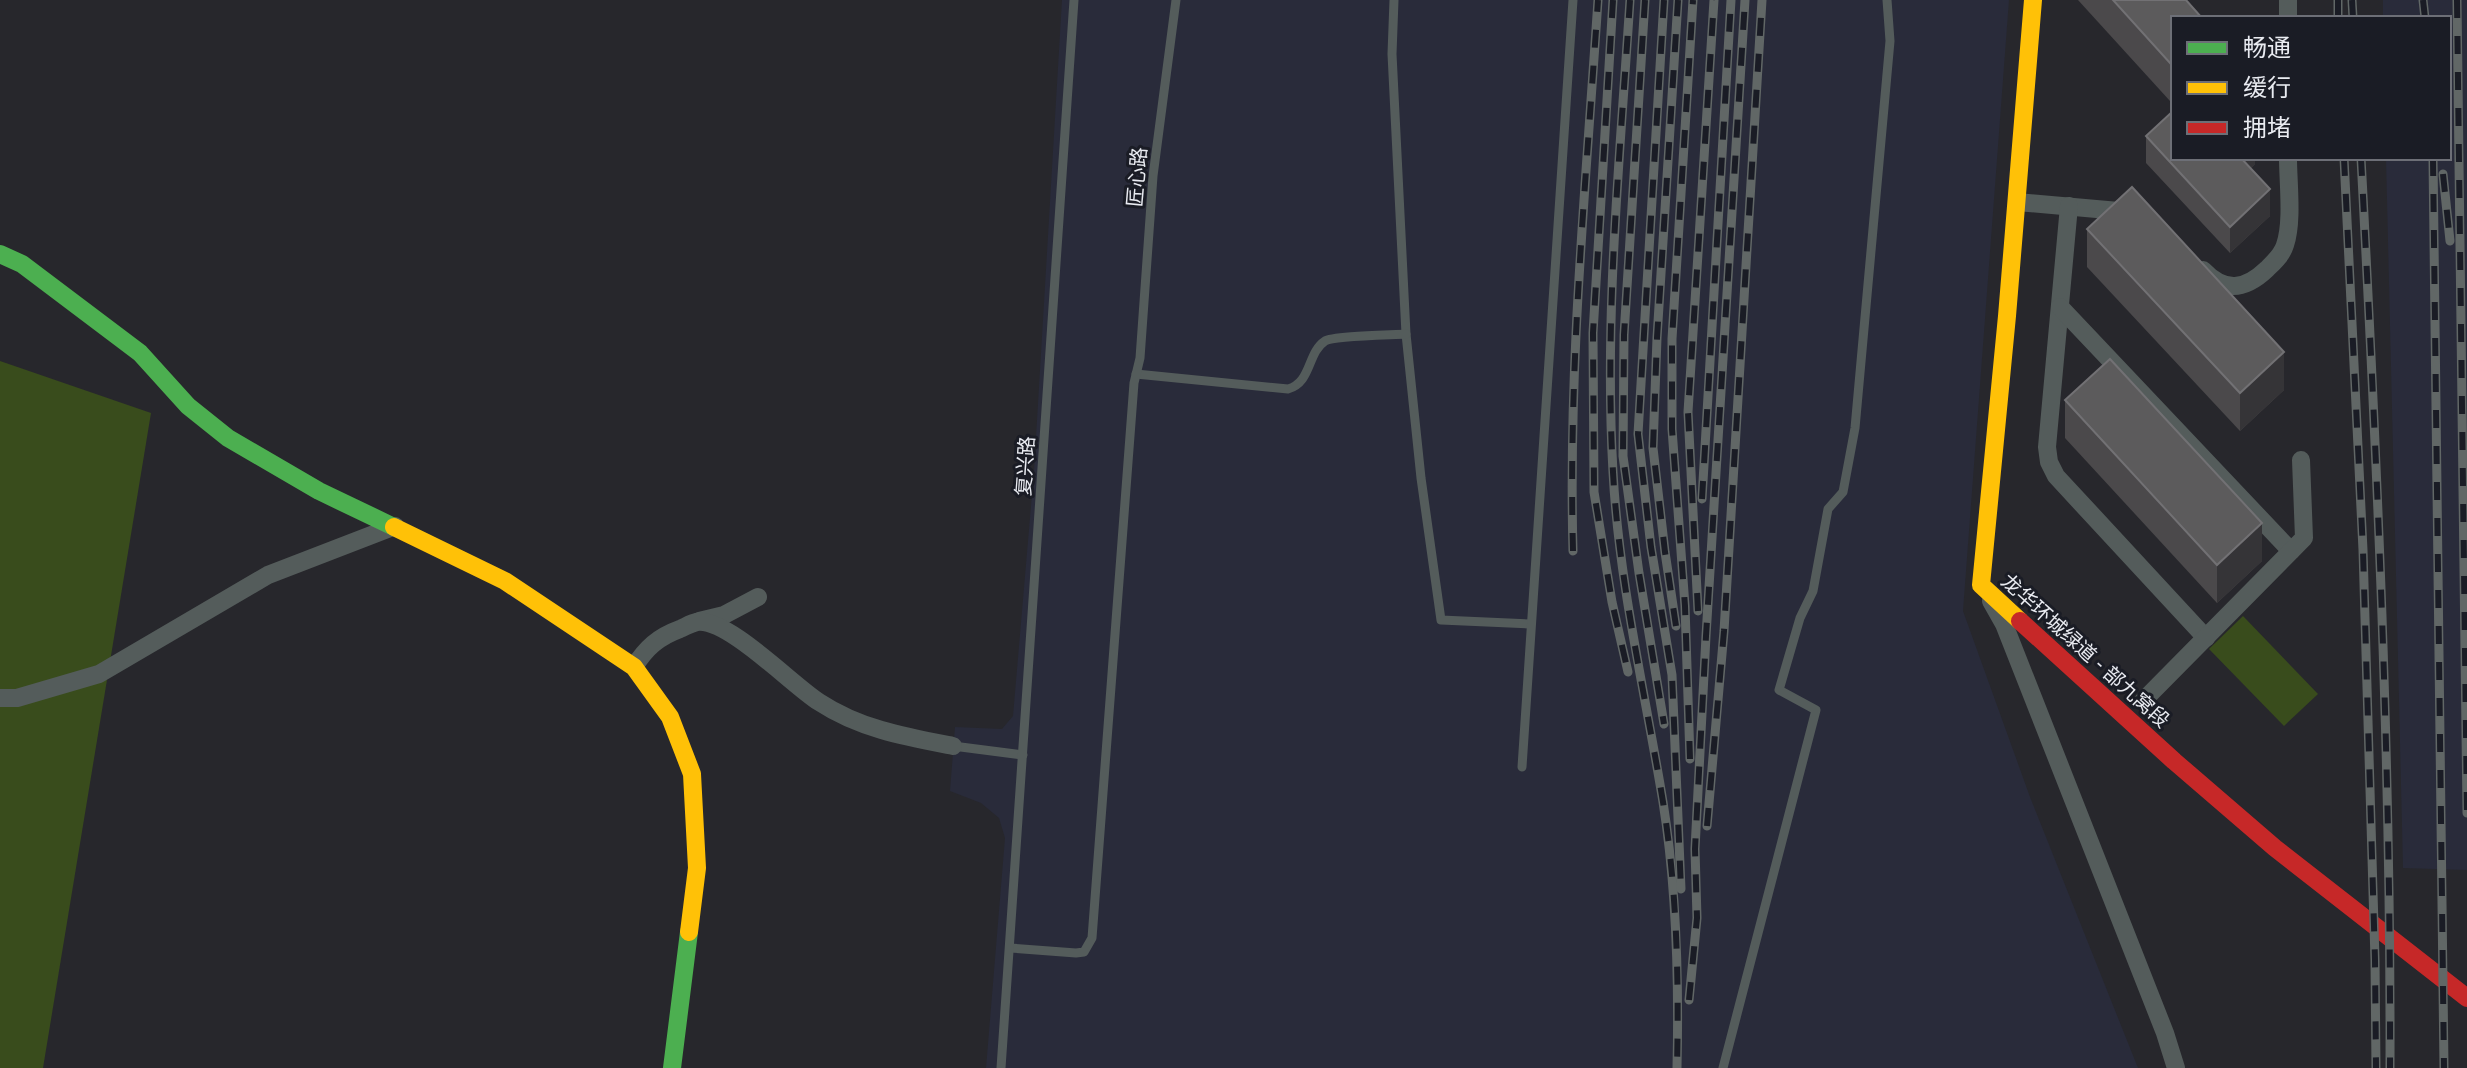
<svg xmlns="http://www.w3.org/2000/svg" width="2467" height="1068" viewBox="0 0 2467 1068" font-family="Lato,'Noto Sans SC',sans-serif">
  <rect width="100%" height="100%" fill="#27272c"/>
  <!-- built -->
  <g fill="#292b3a">
    <polygon points="1062,0 2009,0 1963,611 2030,797 2138,1068 986,1068 1005,838 999,818 981,803 950,791 955,727 1002,729 1013,716 1034,471"/>
    <polygon points="2383,0 2467,0 2467,870 2403,868 2386,158 2449,158 2449,18 2383,18"/>
  </g>
  <!-- green -->
  <g fill="#394c1c">
    <polygon points="0,361 151,413 43,1068 0,1068"/>
    <polygon points="2243,616 2318,694 2284,726 2209,649"/>
  </g>
  <g fill="none" stroke-linecap="round" stroke-linejoin="round">
    <!-- lane -->
    <g stroke="#545c5b" stroke-width="9">
      <polyline points="1394,0 1392,54 1406,334 1421,478 1441,620 1530,624"/>
      <path d="M1136,374l152,15c24,-7 19,-36 37,-48 7,-5 67,-6 81,-7"/>
      <polyline points="953,746 1023,755"/>
      <polyline points="1522,767 1573,0"/>
      <polyline points="1010,948 1076,953 1084,952 1092,938 1134,383 1140,358 1153,176 1176,0"/>
      <polyline points="1001,1068 1074,0"/>
      <polyline points="1723,1068 1816,710 1779,690 1800,618 1813,591 1828,509 1843,492 1855,428 1890,41 1887,0"/>
    </g>
    <!-- street -->
    <g stroke="#545c5b" stroke-width="18">
      <polyline points="2288,0 2288,18"/>
      <polyline points="2017,202 2130,212"/>
      <polyline points="2069,206 2047,447 2049,462 2056,476 2206,638"/>
      <path d="M2203,270c22,23 42,20 64,-1 7,-7 15,-14 18,-24 8,-23 3,-62 3,-87"/>
      <polyline points="2060,307 2291,551"/>
      <polyline points="1991,601 2004,624 2165,1033 2176,1068"/>
      <polyline points="699,621 724,615 758,597"/>
      <path d="M634,667c12,-19 24,-30 46,-38 5,-2 11,-6 17,-7 31,-4 95,63 122,80 41,27 87,35 134,44"/>
      <polyline points="0,698 17,698 99,674 268,575 395,526"/>
      <polyline points="2143,701 2304,538 2301,460"/>
    </g>
    <!-- fast -->
    <g stroke="#4caf50" stroke-width="18">
      <polyline points="0,254 22,264 140,353 188,406 228,438 319,491 394,527"/>
      <polyline points="672,1068 689,932"/>
    </g>
    <!-- slow -->
    <g stroke="#ffc107" stroke-width="18">
      <polyline points="394,527 505,581 634,667 670,717 692,774 697,868 689,932"/>
      <polyline points="2020,621 1981,585 2007,316 2033,0"/>
    </g>
    <!-- jam -->
    <polyline stroke="#c62828" stroke-width="18" points="2020,621 2174,761 2275,848 2467,998"/>
    <!-- rail casing -->
    <g stroke="#616766" stroke-width="9">
      <g id="rail">
        <polyline points="1613,0 1593,333 1594,492 1612,602 1628,672"/>
        <path d="M1630,0c-10,157 -26,315 -17,472 6,112 32,220 50,330 14,88 16,177 14,266"/>
        <polyline points="1645,0 1624,335 1623,456 1639,573 1664,724"/>
        <polyline points="1664,0 1638,434 1651,547 1672,675 1681,889"/>
        <polyline points="2338,0 2338,18"/>
        <polyline points="2352,0 2353,18"/>
        <polyline points="2423,0 2425,18"/>
        <polyline points="2457,0 2467,813"/>
        <polyline points="2344,158 2363,550 2375,960 2376,1068"/>
        <path d="M2361,158c16,303 30,607 29,910"/>
        <polyline points="2433,158 2444,1068"/>
        <polyline points="2443,174 2450,241"/>
        <polyline points="1702,499 1731,0"/>
        <path d="M1573,551c-5,-184 13,-368 25,-551"/>
        <polyline points="1698,611 1688,412 1714,0"/>
        <polyline points="1676,626 1665,552 1653,448 1657,338 1678,0"/>
        <polyline points="1690,759 1685,606 1672,429 1672,339 1693,0"/>
        <polyline points="1707,826 1724,631 1762,0"/>
        <polyline points="1689,1000 1697,918 1695,849 1706,636 1745,0"/>
      </g>
    </g>
    <!-- rail -->
    <use href="#rail" stroke="#1a1c25" stroke-width="6" stroke-dasharray="18" stroke-linecap="butt"/>
  </g>
  <!-- wall -->
  <g fill="#4b494b">
    <polygon points="2078,0 2186,0 2170,101"/>
    <polygon points="2146,136 2255,158 2255,164 2251,168 2270,216 2230,253 2146,163"/>
    <polygon points="2087,229 2284,390 2240,431 2087,267"/>
    <polygon points="2065,400 2262,561 2217,603 2065,438"/>
  </g>
  <!-- shaded-wall -->
  <g fill="#353437">
    <polygon points="2173,60 2173,98 2170,101 2170,63"/>
    <polygon points="2237,158 2255,158 2255,164 2237,180"/>
    <polygon points="2270,189 2270,216 2230,253 2230,227"/>
    <polygon points="2284,352 2284,390 2240,431 2240,393"/>
    <polygon points="2262,523 2262,561 2217,603 2217,565"/>
  </g>
  <!-- building -->
  <g fill="#5c5b5c" stroke="#727174" stroke-width="2">
    <polygon points="2113,0 2186,0 2202,18 2173,18 2173,60 2170,63"/>
    <polygon points="2173,111 2173,158 2241,158 2270,189 2230,227 2146,136"/>
    <polygon points="2132,187 2284,352 2240,393 2087,229"/>
    <polygon points="2110,359 2262,523 2217,565 2065,400"/>
  </g>
  <g text-anchor="middle" dominant-baseline="central" stroke-width="6" stroke-linejoin="round" paint-order="stroke">
    <!-- street labels -->
    <g font-size="20" fill="#e9ebf1" stroke="#1a1c25">
      <text transform="translate(1136 177) rotate(-85)">匠心路</text>
      <text transform="translate(1024 466) rotate(-86)">复兴路</text>
      <text transform="translate(2086 650) rotate(42)">龙华环城绿道 - 部九窝段</text>
    </g>
  </g>
  <!-- legend -->
  <rect x="2171" y="16" width="280" height="144" fill="#1a1c25" stroke="#6d6f77" stroke-width="2"/>
  <rect x="2187" y="42" width="40" height="12" fill="#4caf50" stroke="#6d6f77" stroke-width="2"/>
  <text x="2243" y="56" font-size="24" fill="#e9ebf1">畅通</text>
  <rect x="2187" y="82" width="40" height="12" fill="#ffc107" stroke="#6d6f77" stroke-width="2"/>
  <text x="2243" y="96" font-size="24" fill="#e9ebf1">缓行</text>
  <rect x="2187" y="122" width="40" height="12" fill="#c62828" stroke="#6d6f77" stroke-width="2"/>
  <text x="2243" y="136" font-size="24" fill="#e9ebf1">拥堵</text>
</svg>
